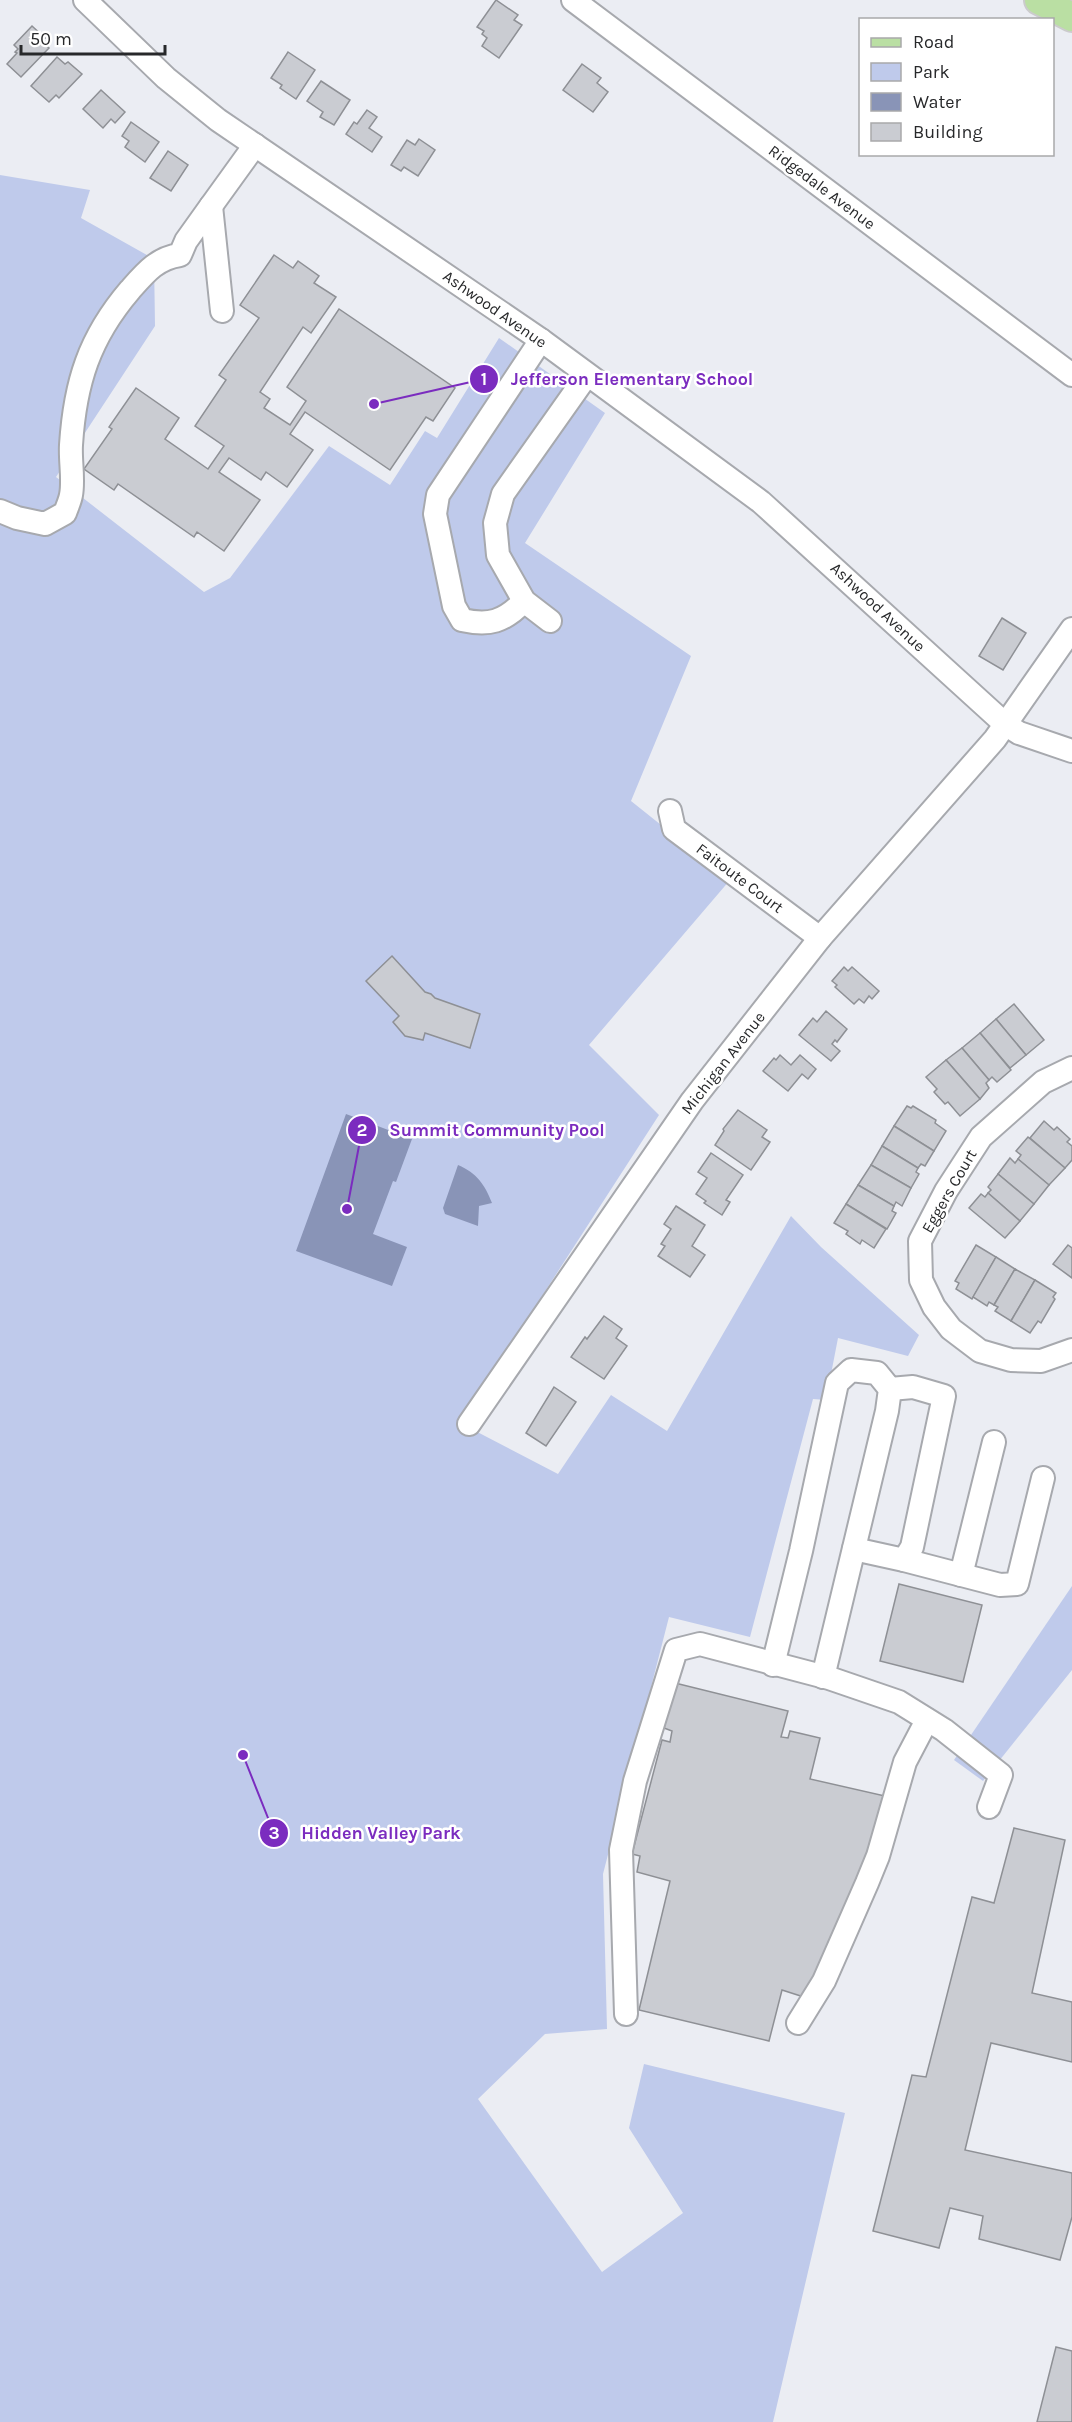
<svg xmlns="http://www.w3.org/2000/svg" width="1072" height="2422" viewBox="0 0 1072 2422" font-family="Karla,sans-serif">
  <rect width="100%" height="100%" fill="#ebedf3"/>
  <!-- green -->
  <g fill="#bfcaeb">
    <polygon points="0,175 90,190 81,218 154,259 155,326 56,477 204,592 230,578 329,446 390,485 425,431 437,438 499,338 605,413 525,543 691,656 631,801 730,880 589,1045 659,1115 460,1423 558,1474 611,1395 667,1431 791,1216 821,1247 919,1335 908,1356 838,1338 826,1400 813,1399 750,1637 669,1617 603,1874 607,2029 545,2034 478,2099 602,2272 683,2213 629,2128 644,2064 845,2113 773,2422 0,2422"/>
    <polygon points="1072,1586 1072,1670 983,1781 954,1760"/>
  </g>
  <!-- water -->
  <g fill="#8994b7">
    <polygon points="346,1114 412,1139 396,1182 393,1181 373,1234 407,1247 392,1286 296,1251"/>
    <path d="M458,1165c19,8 27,20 34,38l-13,3 -1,20 -33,-12 -2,-6z"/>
  </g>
  <!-- building -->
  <g fill="#caccd2" stroke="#8e9095" stroke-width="1.5">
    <polygon points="496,0 518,15 514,20 522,25 499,58 482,46 487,38 482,34 484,31 477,27"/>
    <polygon points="32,26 45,38 42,41 49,48 21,77 7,64 17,53 15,52 18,49 14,45"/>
    <polygon points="288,52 315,70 296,99 280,88 282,85 271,78"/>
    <polygon points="57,57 65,64 68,62 82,74 59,98 56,95 49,102 31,86"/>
    <polygon points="582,64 601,78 597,83 608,92 593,112 563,90"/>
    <polygon points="321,81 350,100 334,125 320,117 323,112 307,101"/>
    <polygon points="101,90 125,112 115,123 111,119 103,128 83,109"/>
    <polygon points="367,110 377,117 369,128 382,137 372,152 346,134 354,122 357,124"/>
    <polygon points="131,122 159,142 145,162 125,147 129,141 122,136"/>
    <polygon points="419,139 435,150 418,176 404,167 401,171 391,165 407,140 415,145"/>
    <polygon points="168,151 188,165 171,191 150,178"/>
    <polygon points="274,255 293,268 298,261 319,276 314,283 336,297 311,333 303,327 260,392 270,399 264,408 290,425 306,401 287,387 339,309 455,388 433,421 426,417 390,470 305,412 290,434 313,450 287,487 266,472 261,480 229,458 219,472 260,500 224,551 197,532 194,537 118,484 114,490 84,469 112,429 109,427 136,388 179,418 165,439 208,469 224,446 195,426 226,380 219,375 259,318 240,305"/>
    <polygon points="1002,618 1026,633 1003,670 979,656"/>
    <polygon points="392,956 425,992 431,994 435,998 480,1014 470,1048 425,1033 423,1040 405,1036 393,1022 399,1016 366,981"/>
    <polygon points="844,967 848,971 852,967 879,991 872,999 869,996 864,1003 859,999 854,1004 835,987 837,985 832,981"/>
    <polygon points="1014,1004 1044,1040 1026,1055 996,1019"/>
    <polygon points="826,1011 847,1029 837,1042 835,1040 832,1044 840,1051 831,1061 799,1035 813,1018 817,1022"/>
    <polygon points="996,1019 1026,1055 1010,1068 980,1033"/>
    <polygon points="980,1033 1011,1070 997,1082 992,1077 989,1080 962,1048"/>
    <polygon points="962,1048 989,1080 986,1083 989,1088 980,1099 946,1060"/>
    <polygon points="780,1055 791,1065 800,1055 816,1069 808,1079 802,1074 788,1091 763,1071 774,1058 776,1060"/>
    <polygon points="946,1060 980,1099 960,1116 948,1102 945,1104 934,1092 937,1089 926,1077"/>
    <polygon points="907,1106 911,1108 913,1106 936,1120 935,1123 946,1131 934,1151 894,1126"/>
    <polygon points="738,1110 767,1130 762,1137 770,1142 751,1170 715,1145 724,1131 723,1129"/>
    <polygon points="1044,1121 1054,1130 1057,1127 1070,1139 1067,1142 1072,1146 1072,1160 1065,1168 1030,1138"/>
    <polygon points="894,1126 934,1151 925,1166 921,1164 918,1168 882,1146"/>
    <polygon points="1028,1137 1065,1168 1049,1185 1018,1159 1021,1155 1016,1151"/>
    <polygon points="882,1146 918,1168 916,1172 919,1174 911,1188 871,1165"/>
    <polygon points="711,1153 743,1175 726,1200 730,1202 722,1215 704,1203 706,1201 696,1194 707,1178 698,1172"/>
    <polygon points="1010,1158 1015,1163 1018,1159 1049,1185 1034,1204 998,1174"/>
    <polygon points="871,1165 911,1188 902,1206 896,1202 894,1206 858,1185"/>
    <polygon points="998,1174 1034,1204 1020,1221 988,1193 991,1190 988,1187"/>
    <polygon points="858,1185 894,1206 892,1211 896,1213 887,1229 846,1204"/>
    <polygon points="988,1193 1020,1221 1005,1238 969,1208 981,1194 985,1197"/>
    <polygon points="846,1204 886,1229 874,1248 862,1240 860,1244 846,1234 848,1231 834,1223"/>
    <polygon points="676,1206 705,1225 692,1246 705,1255 690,1277 658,1256 665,1246 661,1244 671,1229 664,1224"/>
    <polygon points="976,1245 996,1257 972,1299 956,1289 959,1283 955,1281"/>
    <polygon points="1068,1245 1072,1248 1072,1278 1053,1264"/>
    <polygon points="996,1257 1015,1269 994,1305 989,1302 987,1306 973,1297"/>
    <polygon points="1015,1269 1035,1280 1011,1321 995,1311 998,1307 994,1305"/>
    <polygon points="1035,1280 1056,1293 1053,1297 1055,1299 1041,1323 1038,1321 1030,1333 1011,1321"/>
    <polygon points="604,1316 622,1329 616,1338 627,1346 604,1379 571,1357 585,1337 587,1339"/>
    <polygon points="554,1387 576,1402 546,1446 526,1433"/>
    <polygon points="899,1584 982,1605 963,1682 880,1661"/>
    <polygon points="675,1683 788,1711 781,1737 788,1738 790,1731 820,1738 810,1779 885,1796 872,1849 807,1998 782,1990 769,2041 639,2010 670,1881 637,1872 640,1856 632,1854 662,1740 670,1742 672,1731 664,1728"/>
    <polygon points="1014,1828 1065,1840 1032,1993 1072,2002 1072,2062 991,2043 965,2150 1072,2173 1072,2217 1060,2260 979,2239 983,2216 950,2208 939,2248 873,2231 912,2075 926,2077 972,1897 994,1903"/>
    <polygon points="1056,2347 1072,2351 1072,2422 1037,2422"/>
  </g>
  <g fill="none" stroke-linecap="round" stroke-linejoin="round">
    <!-- minor casing -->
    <g stroke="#a7a9ae" stroke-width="26">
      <g id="minor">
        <polyline points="85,0 166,78 218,120 541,340 761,502 1005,724 1019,733 1072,751"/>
        <polyline points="573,0 1072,375"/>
        <polyline points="211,206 255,145"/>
        <path d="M0,511l17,7 28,6 20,-11c2,-6 5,-12 6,-18 3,-15 -1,-34 0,-50 4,-62 18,-107 59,-155 15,-17 27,-32 50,-35l6,-14 25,-35 11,105"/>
        <path d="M524,601c-20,21 -35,25 -62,19l-8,-14 -19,-92 3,-19 103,-155"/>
        <polyline points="550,621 524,601 498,555 495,523 503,494 587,375"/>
        <polyline points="670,811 674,829 820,938"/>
        <polyline points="1072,1068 1043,1082 981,1137 946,1191 920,1241 921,1280 934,1307 951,1329 980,1351 1011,1360 1041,1361 1072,1350"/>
        <polyline points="469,1424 692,1101 820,938 995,739 1072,629"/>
        <polyline points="854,1549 904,1560 912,1547 944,1396 913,1387 890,1389"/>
        <polyline points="904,1560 1000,1585 1017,1584 1043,1478"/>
        <polyline points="961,1575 994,1442"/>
        <polyline points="773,1665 801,1551 837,1383 851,1370 877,1373 890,1389 887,1411 823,1677"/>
        <polyline points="626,2014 621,1850 635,1781 676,1650 700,1644 829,1678 899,1702 944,1730 1001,1775 989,1807"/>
        <polyline points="798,2023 824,1981 867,1883 878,1856 905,1762 927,1720"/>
      </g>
    </g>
    <!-- major casing -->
    <g stroke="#cbcbcc" stroke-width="32">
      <polyline id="major" points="1039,0 1072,17"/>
    </g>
    <!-- minor -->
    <use href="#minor" stroke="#fff" stroke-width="22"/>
    <!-- major -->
    <use href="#major" stroke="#badfa3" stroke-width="28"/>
  </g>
  <g text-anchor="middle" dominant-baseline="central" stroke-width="5" stroke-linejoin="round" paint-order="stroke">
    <!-- street labels -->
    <g font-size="16" fill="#27282a" stroke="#fff">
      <text transform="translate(822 187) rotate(37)">Ridgedale Avenue</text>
      <text transform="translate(495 309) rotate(35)">Ashwood Avenue</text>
      <text transform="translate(878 607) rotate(43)">Ashwood Avenue</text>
      <text transform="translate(740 878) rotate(37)">Faitoute Court</text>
      <text transform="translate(723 1063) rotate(-52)">Michigan Avenue</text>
      <text transform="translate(949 1191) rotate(-60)">Eggers Court</text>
    </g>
  </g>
  <!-- callouts -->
  <path fill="none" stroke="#7b2cbf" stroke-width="2" d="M374 404L484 379M347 1209L362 1130M243 1755L274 1833"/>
  <g fill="#7b2cbf" stroke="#fff" stroke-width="2">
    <circle cx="374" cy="404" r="6"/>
    <circle cx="347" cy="1209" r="6"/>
    <circle cx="243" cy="1755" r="6"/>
    <circle cx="484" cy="379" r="15"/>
    <circle cx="362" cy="1130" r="15"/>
    <circle cx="274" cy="1833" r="15"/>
  </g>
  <g font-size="18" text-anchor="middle" font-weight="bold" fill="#fff">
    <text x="484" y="385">1</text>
    <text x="362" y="1136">2</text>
    <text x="274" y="1839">3</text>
  </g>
  <g font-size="18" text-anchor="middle" font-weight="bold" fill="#7b2cbf" stroke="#fff" stroke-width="5" stroke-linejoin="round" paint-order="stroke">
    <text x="632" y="385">Jefferson Elementary School</text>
    <text x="497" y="1136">Summit Community Pool</text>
    <text x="381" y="1839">Hidden Valley Park</text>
  </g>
  <!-- legend -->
  <rect x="859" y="18" width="195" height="138" fill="#ffffff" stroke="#a9a9aa" stroke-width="1.5"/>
  <rect x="871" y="38" width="30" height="9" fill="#badfa3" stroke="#a9a9aa" stroke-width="1.5"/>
  <text x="913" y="48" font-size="18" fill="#27282a">Road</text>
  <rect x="871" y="63" width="30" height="18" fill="#bfcaeb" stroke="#a9a9aa" stroke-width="1.5"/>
  <text x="913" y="78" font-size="18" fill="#27282a">Park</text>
  <rect x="871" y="93" width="30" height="18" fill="#8994b7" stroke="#a9a9aa" stroke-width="1.5"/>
  <text x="913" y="108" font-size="18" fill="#27282a">Water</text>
  <rect x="871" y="123" width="30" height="18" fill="#caccd2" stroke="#a9a9aa" stroke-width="1.5"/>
  <text x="913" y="138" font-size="18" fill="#27282a">Building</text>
  <!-- scale -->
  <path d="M21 45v9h144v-9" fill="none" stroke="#27282a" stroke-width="3"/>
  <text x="30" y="45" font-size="18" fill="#27282a" stroke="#ffffff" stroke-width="4.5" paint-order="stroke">50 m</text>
</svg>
